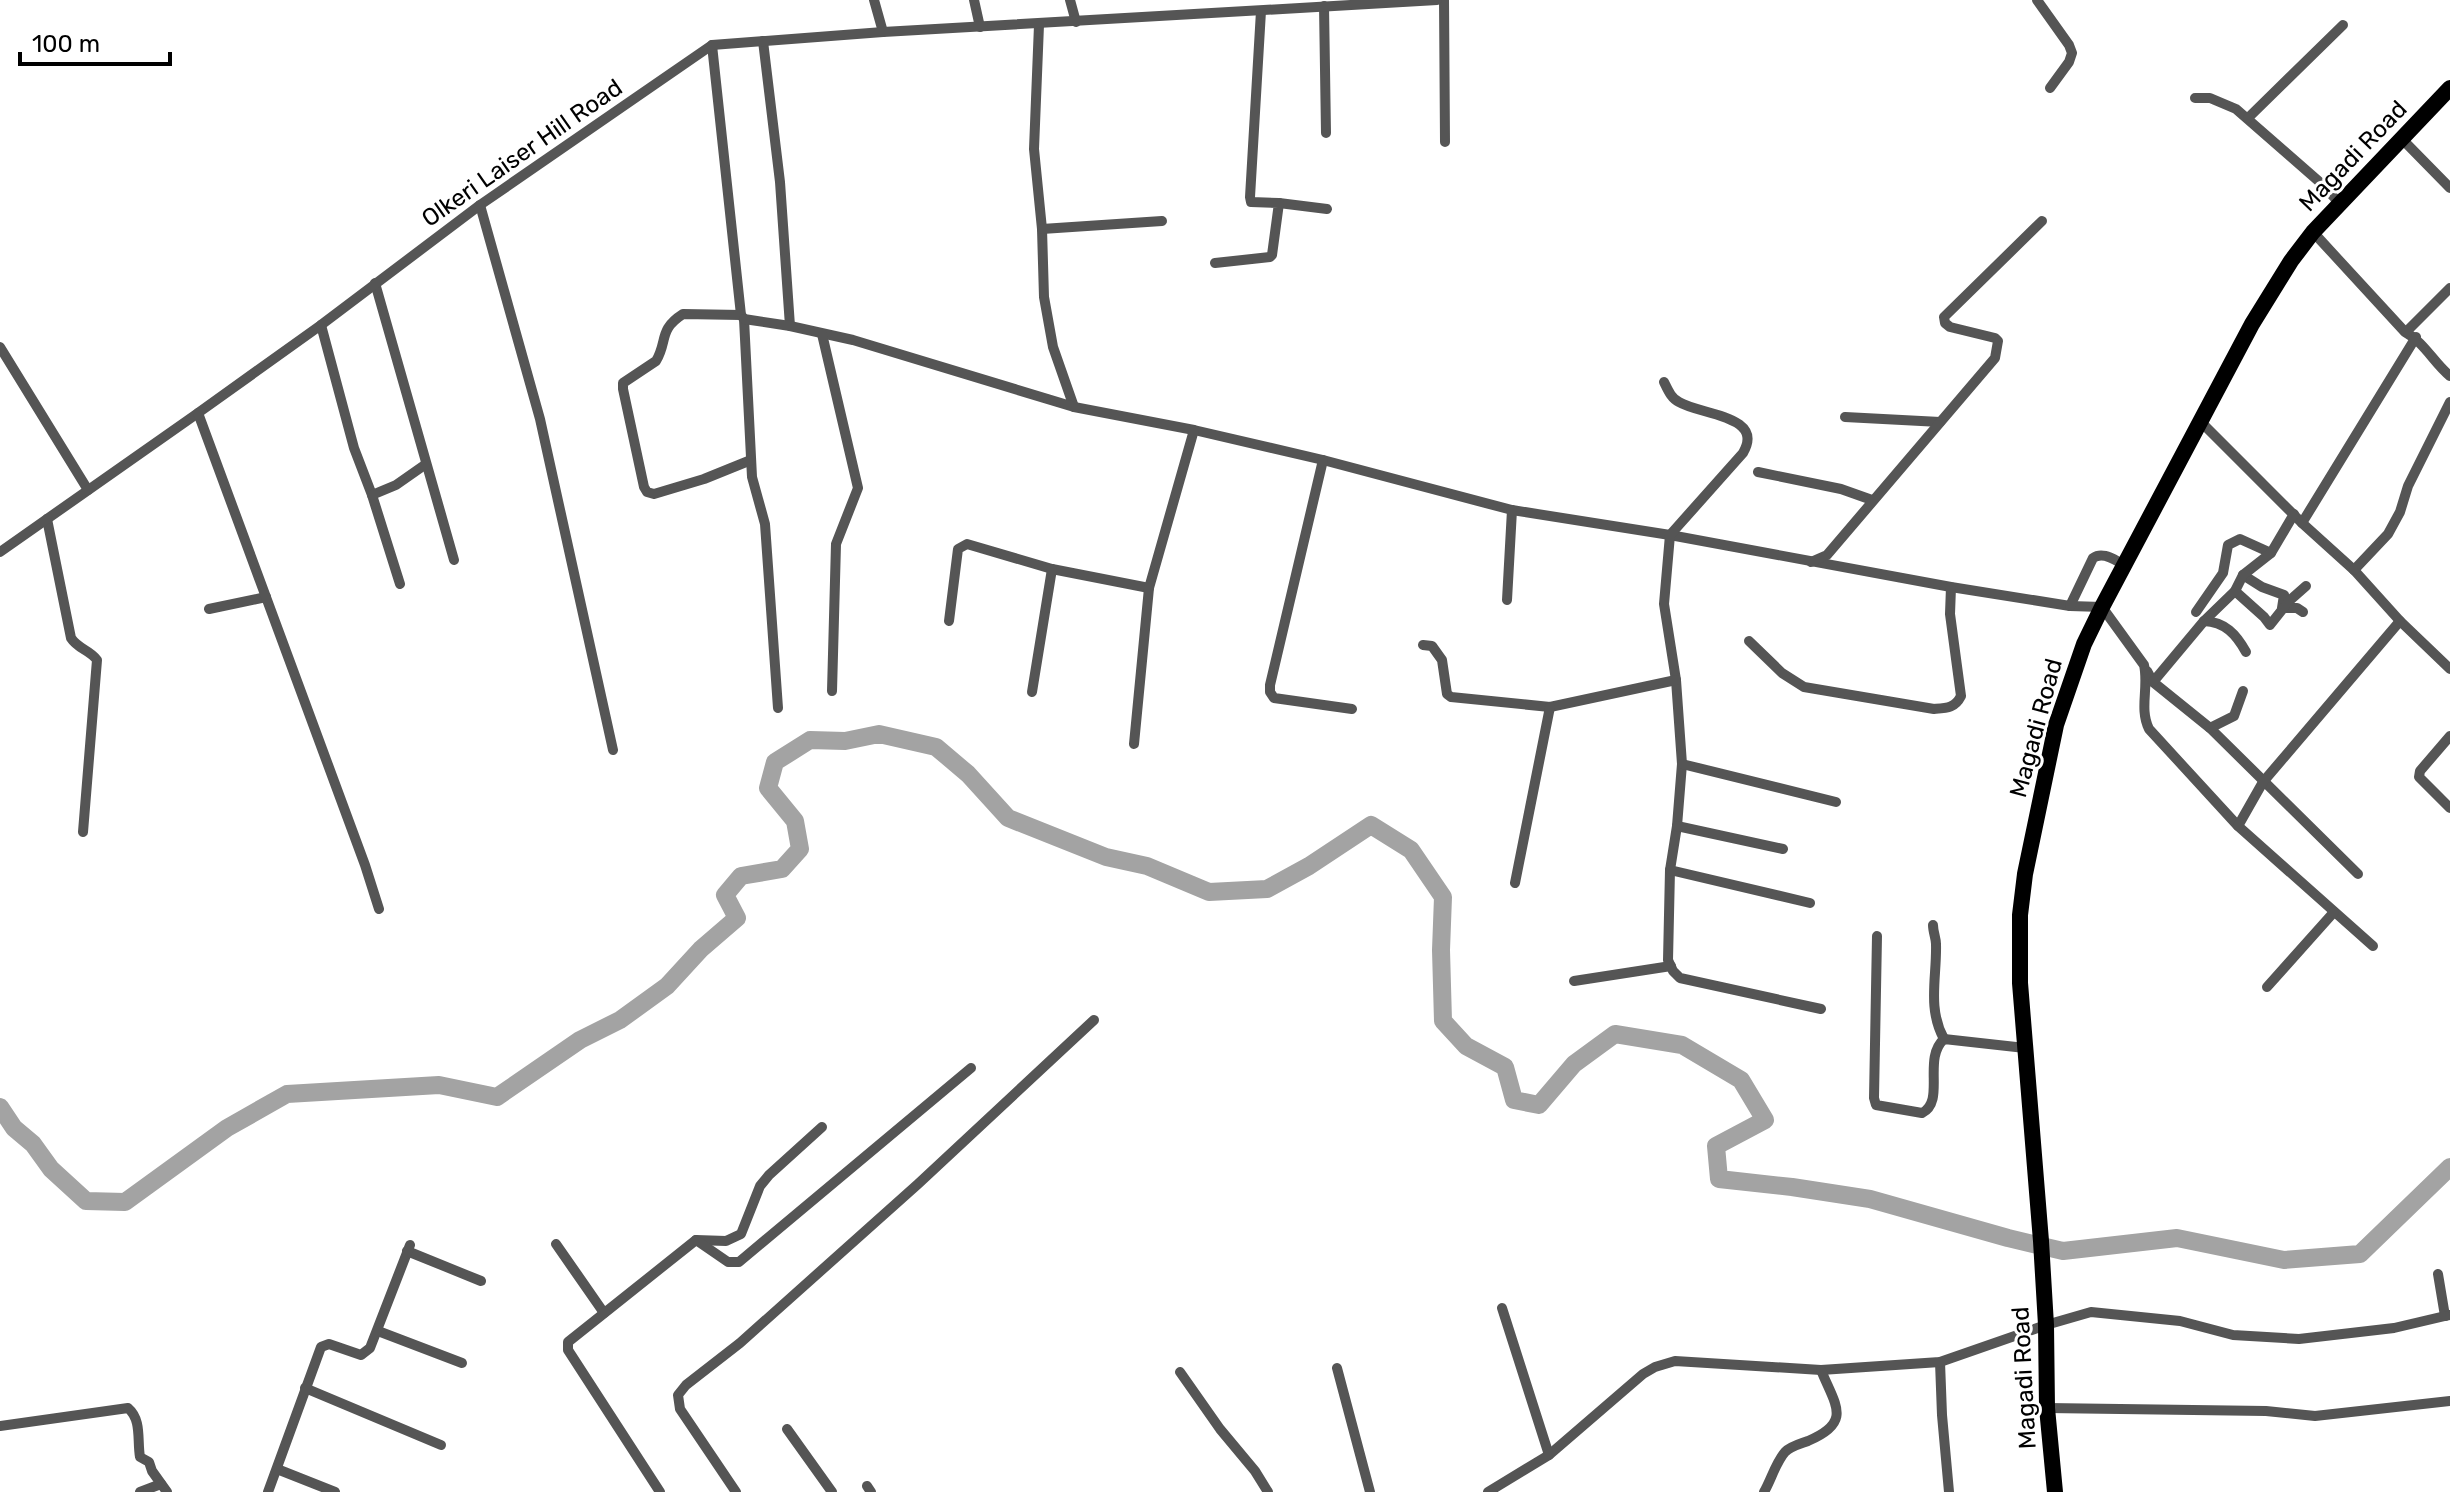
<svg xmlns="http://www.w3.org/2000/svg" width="2450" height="1492" viewBox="0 0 2450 1492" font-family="Rubik,sans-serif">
  <rect width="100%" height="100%" fill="#fff"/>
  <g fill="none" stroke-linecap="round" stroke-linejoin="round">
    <!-- river -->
    <polyline stroke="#a3a3a3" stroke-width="18" points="0,1107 14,1128 33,1144 51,1169 86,1201 125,1202 227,1128 287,1094 439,1085 497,1097 580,1040 620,1020 667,986 701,949 737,918 725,895 741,876 782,869 800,849 795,821 768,788 775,762 810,740 845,741 879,734 936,747 968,774 1008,818 1106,857 1147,866 1209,892 1267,889 1309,866 1371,825 1411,850 1443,897 1441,950 1443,1021 1466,1046 1505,1067 1514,1100 1539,1105 1574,1064 1615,1034 1682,1045 1741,1080 1765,1120 1716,1146 1719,1179 1792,1187 1870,1199 2008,1238 2063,1251 2177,1238 2284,1260 2360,1254 2450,1167"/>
    <!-- minor -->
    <g stroke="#555" stroke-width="10">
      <polyline points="874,0 883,32"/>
      <polyline points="974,0 980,27"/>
      <polyline points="1070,0 1076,22"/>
      <polyline points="1444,0 1445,142"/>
      <polyline points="2037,0 2069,45 2072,53 2069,62 2050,88"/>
      <polyline points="1324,6 1326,133"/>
      <polyline points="1039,25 1034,149 1042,229 1044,297 1053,347 1074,407"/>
      <polyline points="763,41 780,182 790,326"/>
      <polyline points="712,45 741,315 744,319 752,477 765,524 778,708"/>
      <polyline points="2195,98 2210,98 2236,109 2323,185 2340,204"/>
      <polyline points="2248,118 2343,25"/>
      <polyline points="2402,139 2450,188"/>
      <polyline points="1279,203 1327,209"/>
      <polyline points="480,205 540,419 613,750"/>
      <polyline points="1042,229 1162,221"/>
      <path d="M2313,232l92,100c19,10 29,31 45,44"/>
      <polyline points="1215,263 1270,257 1272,255 1279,203 1251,202 1250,197 1261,11"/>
      <polyline points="375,283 454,560"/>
      <path d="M741,315l-58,-1c-25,16 -15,27 -27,47l-33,22v6l21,98 3,5 7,2 50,-15 47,-19"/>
      <path d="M744,319l46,7 63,14 221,67 120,23 129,30 189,50 158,25 281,52 119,19 32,1 42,58c5,22 -5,44 5,64l89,97 135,120"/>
      <polyline points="321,325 354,448 372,495 400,584"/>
      <polyline points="2406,332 2450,288"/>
      <polyline points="822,334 858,488 836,544 832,691"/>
      <polyline points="0,347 88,490"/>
      <path d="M1664,382c4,8 7,16 15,20 21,13 86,13 64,51l-73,82 -6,69 12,76 6,84 -5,62 -7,44 -2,90 5,11 7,7 141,31"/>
      <polyline points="1845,417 1940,422"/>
      <polyline points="2200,421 2302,523 2354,570 2400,621 2450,669"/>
      <polyline points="1323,460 1270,685 1270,692 1274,698 1352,709"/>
      <polyline points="1758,472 1841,489 1872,500"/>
      <polyline points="372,495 396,485 426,464"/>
      <path d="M47,519l24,119c7,11 19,12 26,22l-14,172"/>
      <polyline points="2302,523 2416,337"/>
      <polyline points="0,552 198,413"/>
      <polyline points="1811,562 1827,555 1995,358 1998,341 1995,338 1950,327 1945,323 1944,317 2042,221"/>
      <polyline points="2354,570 2388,534 2400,512 2408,486 2450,402"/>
      <polyline points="2243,575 2262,587 2284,595 2282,608 2297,608 2303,612"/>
      <polyline points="2235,591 2264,617 2270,625 2289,601 2306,586"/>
      <polyline points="1507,600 1512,510"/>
      <path d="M2070,606l23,-48c10,-7 21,2 32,7"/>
      <polyline points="209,609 266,597"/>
      <polyline points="2196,612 2223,573 2228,545 2240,539 2271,553"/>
      <polyline points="949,621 958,549 967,544 1052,569 1149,588"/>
      <path d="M2204,621c21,1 32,13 42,31"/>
      <path d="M1749,641l33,32 22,14 130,22c13,-1 21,-1 27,-13l-11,-82 1,-27"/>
      <polyline points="1423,645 1432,646 1442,660 1447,694 1451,697 1550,707 1676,680"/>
      <polyline points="2147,671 2153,682 2210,728 2358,874"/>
      <polyline points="2153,682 2204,621 2235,591 2243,575 2271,553 2294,514"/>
      <polyline points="1032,692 1052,569"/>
      <polyline points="2210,728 2234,716 2243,691"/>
      <polyline points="2450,736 2420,771 2419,777 2450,808"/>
      <polyline points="1134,744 1149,588 1194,430"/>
      <polyline points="1682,764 1836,802"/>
      <polyline points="1677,826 1783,849"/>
      <polyline points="2238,826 2263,782 2400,621"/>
      <polyline points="1670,870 1810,903"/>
      <polyline points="1515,883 1550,707"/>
      <polyline points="379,909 365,865 198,413 321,325 480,205 712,45 883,32 1437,0"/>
      <path d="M1933,925c0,7 3,13 3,19 1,33 -9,64 8,95"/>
      <path d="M1877,936l-3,162 2,7 46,8c24,-12 0,-54 22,-74l81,9"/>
      <polyline points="1574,981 1671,966"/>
      <polyline points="2267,987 2334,912"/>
      <polyline points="696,1240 726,1241 741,1234 760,1186 769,1175 822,1127"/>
      <polyline points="556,1244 604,1313"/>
      <polyline points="407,1251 481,1281"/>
      <polyline points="2438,1274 2445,1316 2450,1315"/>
      <polyline points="1502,1308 1549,1455"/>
      <polyline points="378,1331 462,1363"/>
      <polyline points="1940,1362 1942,1415 1949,1492"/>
      <polyline points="1337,1368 1370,1492"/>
      <polyline points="1180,1372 1220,1429 1255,1471 1268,1492"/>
      <polyline points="305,1388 441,1445"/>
      <polyline points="2047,1408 2266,1411 2315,1416 2450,1401"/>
      <path d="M0,1426l128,-18c14,12 9,32 12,49l9,5 3,9 15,21"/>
      <polyline points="787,1429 832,1492"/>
      <polyline points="277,1469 335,1492"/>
      <polyline points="867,1486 871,1492"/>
      <polyline points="140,1492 161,1484"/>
      <polyline points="268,1492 321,1347 329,1344 361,1355 370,1348 410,1245"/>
      <polyline points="660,1492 568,1350 568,1342 696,1240 728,1262 739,1262 971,1068"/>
      <polyline points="736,1492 680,1409 678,1395 686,1385 740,1343 918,1184 1094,1020"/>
      <polyline points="1488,1492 1549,1455 1643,1374 1655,1367 1675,1361 1821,1370 1940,1362 2046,1325 2091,1312 2180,1321 2233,1335 2299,1339 2394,1328 2445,1316"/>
      <path d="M1764,1492c7,-12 12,-30 21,-40 6,-6 15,-8 23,-11 45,-19 27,-36 13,-71"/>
    </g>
    <!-- trunk -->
    <polyline stroke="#000" stroke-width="16" points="2055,1492 2047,1408 2046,1325 2041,1241 2020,983 2020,915 2025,874 2056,725 2084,644 2102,607 2252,324 2291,261 2313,232 2450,88"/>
  </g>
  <g text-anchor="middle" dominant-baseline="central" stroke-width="6" stroke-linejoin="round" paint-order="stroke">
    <!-- street labels -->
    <g font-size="24" fill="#000" stroke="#fff">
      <text transform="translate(522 153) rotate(-35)">Olkeri Laiser Hill Road</text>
      <text transform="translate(2353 156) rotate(-46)">Magadi Road</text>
      <text transform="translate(2036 728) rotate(-75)">Magadi Road</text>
      <text transform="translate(2024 1378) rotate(-93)">Magadi Road</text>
    </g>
  </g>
  <!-- scale -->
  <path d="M20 52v12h150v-12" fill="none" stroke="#000000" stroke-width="4"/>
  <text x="32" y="52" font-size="24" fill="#000000" stroke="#ffffff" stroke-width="6" paint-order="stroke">100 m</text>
</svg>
